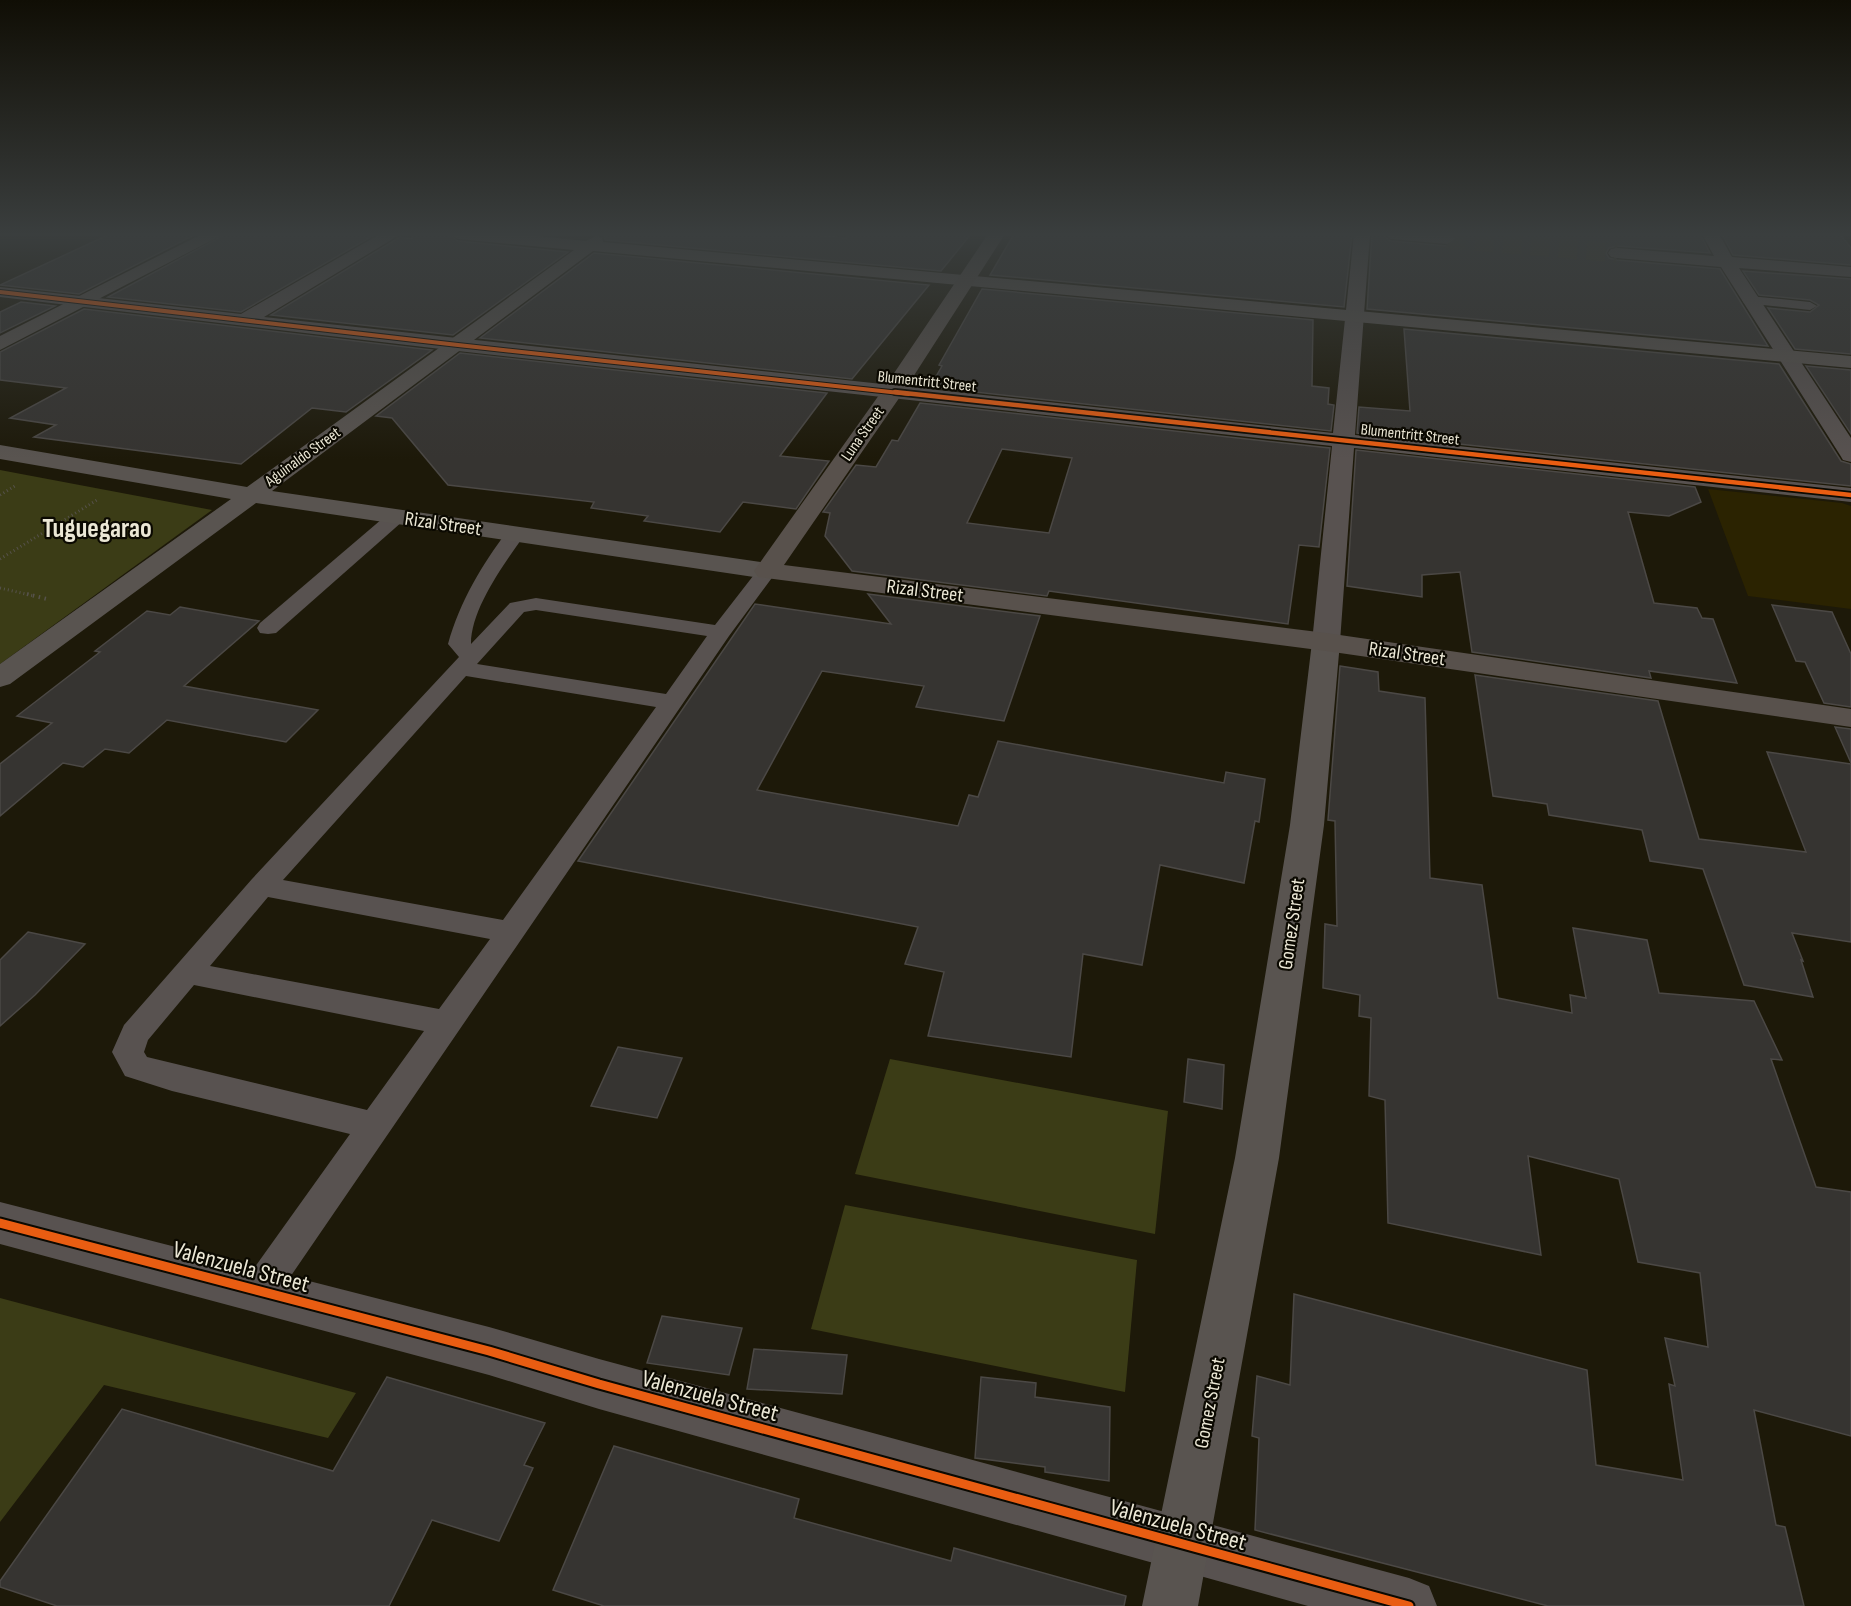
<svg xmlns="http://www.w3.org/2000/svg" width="1851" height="1606" viewBox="0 0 1851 1606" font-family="'Sofia Sans Condensed',sans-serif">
  <rect width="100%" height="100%" fill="#1d1909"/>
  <!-- built -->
  <polygon fill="#2b2301" points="1708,489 1842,503 1851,506 1851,609 1748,596"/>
  <!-- green -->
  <g fill="#3b3c16">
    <polygon points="0,470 212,510 0,664"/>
    <polygon points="890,1059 1168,1111 1155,1234 855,1174"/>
    <polygon points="845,1205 1137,1260 1125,1392 811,1329"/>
    <polygon points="0,1298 356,1393 328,1438 104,1385 0,1522"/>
  </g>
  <!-- building -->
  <g fill="#363431" stroke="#4b4845" stroke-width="1.5" fill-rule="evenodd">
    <polygon points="110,234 196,234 79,294 0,285"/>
    <polygon points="226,234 369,234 374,235 241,312 108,297"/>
    <polygon points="412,234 448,234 458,241 568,252 453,335 271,315 400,237 412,239"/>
    <polygon points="601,234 805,234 846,238 849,234 971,234 941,271 605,240 604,235"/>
    <polygon points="1014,234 1352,234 1344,307 990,275"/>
    <polygon points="1372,234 1381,234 1391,241 1447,246 1457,239 1453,234 1700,234 1710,253 1617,246 1609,248 1606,253 1609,258 1617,260 1720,269 1768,346 1367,309"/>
    <polygon points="1722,234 1840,234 1851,248 1851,265 1733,255"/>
    <polygon points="594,253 929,285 852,379 480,338"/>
    <polygon points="1743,271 1851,279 1851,354 1795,349 1768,308 1810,312 1819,305 1810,300 1759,295"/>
    <polygon points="982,289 1313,320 1312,386 1329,388 1328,404 1334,405 1331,431 930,387 942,366 939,365"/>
    <polygon points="21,302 55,306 0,333 0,312"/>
    <polygon points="84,309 432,350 346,412 312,408 241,464 34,437 56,425 10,418 66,388 0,380 0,352"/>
    <polygon points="1404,329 1779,364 1841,461 1851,464 1851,486 1357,433 1359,407 1410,411"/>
    <polygon points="460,353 827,393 780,456 829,461 796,509 743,502 720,532 644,521 648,516 591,508 594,502 448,485 392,418 376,416"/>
    <polygon points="1806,366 1851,370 1851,434"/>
    <path d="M920,403l410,45 -11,99 -20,-2 -11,79 -239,-33 -2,5 -195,-25 -27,-35 5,-23 -7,-1 33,-47 20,2 16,-27 6,1zM1002,449l70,9 -23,75 -82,-10z"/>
    <polygon points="1356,450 1695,487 1701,502 1669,516 1628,512 1654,603 1697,608 1702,618 1713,619 1737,683 1649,671 1651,678 1472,652 1460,572 1422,575 1422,597 1347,586"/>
    <polygon points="868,594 1040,616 1004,721 916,707 924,686 822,671 757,790 958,826 969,795 978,797 998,741 1224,783 1226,772 1265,779 1259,822 1255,821 1244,883 1160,865 1142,965 1083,954 1071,1057 928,1036 944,972 905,964 918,927 578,861 755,604 891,624"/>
    <polygon points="1772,605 1832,612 1851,654 1851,707 1824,703 1805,662 1796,661"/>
    <polygon points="180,607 259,621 184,686 318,710 286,742 167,720 129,753 105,749 83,767 63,763 0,816 0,764 52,723 17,716 100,652 95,651 147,611 170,615"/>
    <polygon points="1340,666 1378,672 1379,691 1425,698 1430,878 1482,885 1498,998 1572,1013 1570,995 1586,998 1573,928 1647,940 1659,993 1754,1001 1782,1060 1771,1059 1816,1187 1851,1192 1851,1436 1754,1410 1776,1525 1785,1527 1804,1606 1548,1606 1255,1530 1259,1438 1252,1436 1257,1376 1290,1385 1294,1294 1587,1370 1596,1465 1683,1480 1669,1384 1675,1386 1665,1338 1708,1347 1700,1273 1638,1262 1619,1179 1528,1156 1541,1255 1388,1223 1385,1100 1369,1096 1371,1018 1359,1016 1360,995 1323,988 1325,924 1337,926 1335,821 1328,820"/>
    <polygon points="1475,675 1658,701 1699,839 1806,852 1767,752 1851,764 1851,942 1792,933 1803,961 1801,960 1813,997 1744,985 1703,869 1650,861 1642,830 1549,815 1547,804 1493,796"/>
    <polygon points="1835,727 1851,729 1851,763"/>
    <polygon points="28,932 85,944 35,995 0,1026 0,960"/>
    <polygon points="618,1047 682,1058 657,1118 591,1106"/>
    <polygon points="1188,1059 1224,1065 1222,1109 1184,1102"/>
    <polygon points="662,1316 742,1328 729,1375 647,1363"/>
    <polygon points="754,1349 847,1355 842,1394 747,1389"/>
    <polygon points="387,1377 545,1423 524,1465 533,1468 499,1541 432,1520 389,1606 57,1606 0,1587 0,1581 122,1409 333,1471"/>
    <polygon points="981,1377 1036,1383 1035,1397 1110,1407 1109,1481 1045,1472 1045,1467 975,1458"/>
    <polygon points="614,1446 799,1499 794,1518 951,1561 954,1548 1126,1596 1124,1606 604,1606 553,1590"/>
  </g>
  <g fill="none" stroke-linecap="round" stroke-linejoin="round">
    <!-- street-tunnel -->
    <polyline stroke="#3c3828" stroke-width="19" stroke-dasharray="19 9" stroke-linecap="butt" points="1447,239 1617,253"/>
    <!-- path-far1 -->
    <g stroke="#56524b" stroke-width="3" stroke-dasharray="1 3" stroke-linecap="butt">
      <polyline points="0,495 15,486"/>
      <polyline points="0,559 97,500"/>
      <polyline points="0,588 34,596"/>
    </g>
    <!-- path -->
    <polyline stroke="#56524b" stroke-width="4" stroke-dasharray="1.5 4.5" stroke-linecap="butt" points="27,594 47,599"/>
    <!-- lane -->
    <g fill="#585250" fill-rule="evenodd">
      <polygon points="1749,296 1810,302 1817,306 1810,310 1744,303 1742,300 1744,297"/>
      <polygon points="396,511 403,513 406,517 403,521 276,633 268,634 260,633 257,628 260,623 389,513"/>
      <path d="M515,528l7,2 3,4c-20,29 -54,74 -54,110l39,-41 26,-5 179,27 45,-58h14l3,4 -48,65 -456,666 -13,5 -13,-5 -5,-12 5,-12 103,-144 -178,-43 -47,-15 -13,-24 12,-27 128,-146 207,-222 -11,-13c12,-43 34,-79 60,-114zM536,610l171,26 -41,58 -189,-30 47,-52zM466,676l190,31 -153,213 -220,-40zM268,897l222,42 -51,70 -229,-43zM194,985l230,46 -57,79 -220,-53 -3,-5 4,-12z"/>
    </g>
    <!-- street -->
    <g fill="#585250" fill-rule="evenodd">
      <polygon points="380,234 401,234 264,317 1333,433 1354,234 1370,234 1355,435 1851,488 1851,502 1354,448 1340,642 1336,648 1326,651 1316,648 1312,642 1332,446 458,351 0,297 0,287 241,314"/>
      <polygon points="1383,234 1449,234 1455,239 1447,244 1391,239"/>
      <polygon points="1702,234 1719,234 1732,257 1851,267 1851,277 1739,268 1851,438 1851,462 1843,460 1840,455 1721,267 1617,258 1611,257 1608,253 1611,249 1617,248 1714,256"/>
      <polygon points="0,1202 489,1327 599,1359 1409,1578 1429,1586 1437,1606 1308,1606 599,1409 489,1375 0,1244"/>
    </g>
    <!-- secondary -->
    <g fill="#595450" fill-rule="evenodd">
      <polygon points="202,234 224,234 0,350 0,336"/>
      <polygon points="450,234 518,234 586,241 596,236 602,237 603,242 1851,356 1851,368 593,251 272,491 767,563 776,565 780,571 776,577 767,579 256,503 10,684 0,687 0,664 231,499 0,459 0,445 247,487 574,250 458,239"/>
      <polygon points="1326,633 1336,636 1340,642 1324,825 1279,1158 1198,1606 1142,1606 1235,1158 1290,825 1312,642 1316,636"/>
    </g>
    <!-- primary -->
    <polygon fill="#58514c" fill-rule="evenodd" points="988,234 1005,234 904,391 784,565 1326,633 1851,709 1851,727 1326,651 758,577 754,571 884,388"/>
    <!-- cycleway-far2 casing -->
    <g stroke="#0b0901" stroke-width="6">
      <polyline id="cycleway-far2" points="0,292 458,345 909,394"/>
    </g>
    <!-- cycleway-far1 casing -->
    <g stroke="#0b0901" stroke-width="8">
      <polyline id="cycleway-far1" points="895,392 1851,495"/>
    </g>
    <!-- cycleway casing -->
    <g stroke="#0b0901" stroke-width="13">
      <polyline id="cycleway" points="0,1223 489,1351 599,1384 1409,1606"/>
    </g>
    <!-- cycleway-far2 -->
    <use href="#cycleway-far2" stroke="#e95d12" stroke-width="4"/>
    <!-- cycleway-far1 -->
    <use href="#cycleway-far1" stroke="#e95d12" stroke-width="4.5"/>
    <!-- cycleway -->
    <use href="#cycleway" stroke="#e95d12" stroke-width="9"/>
  </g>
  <!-- sky -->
  <linearGradient id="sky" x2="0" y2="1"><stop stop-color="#100e05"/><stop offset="0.51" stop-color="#3a3e3e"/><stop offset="1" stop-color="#3a3e3e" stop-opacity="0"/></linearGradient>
  <rect width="1851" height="459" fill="url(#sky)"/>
  <g text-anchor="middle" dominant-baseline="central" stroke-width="4.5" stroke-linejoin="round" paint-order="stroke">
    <!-- far-street labels -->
    <g font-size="16" fill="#ebe7d5" stroke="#0b0901">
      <text transform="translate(927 382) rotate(6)">Blumentritt Street</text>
      <text transform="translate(863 434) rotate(-55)">Luna Street</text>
      <text transform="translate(1410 435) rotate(6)">Blumentritt Street</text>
      <text transform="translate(303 457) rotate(-36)">Aguinaldo Street</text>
    </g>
    <!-- street labels -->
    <g font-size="20" fill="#ebe7d5" stroke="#0b0901">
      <text transform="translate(443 524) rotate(8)">Rizal Street</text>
      <text transform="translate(925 591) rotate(7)">Rizal Street</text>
      <text transform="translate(1407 654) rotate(8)">Rizal Street</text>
      <text transform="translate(1292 924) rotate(-82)">Gomez Street</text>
      <text transform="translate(1210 1403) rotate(-79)">Gomez Street</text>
    </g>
    <!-- near-street labels -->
    <g font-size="24" fill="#ebe7d5" stroke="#0b0901">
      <text transform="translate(241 1267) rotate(15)">Valenzuela Street</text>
      <text transform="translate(710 1396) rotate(15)">Valenzuela Street</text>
      <text transform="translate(1178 1525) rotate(15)">Valenzuela Street</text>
    </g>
    <!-- far-town labels -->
    <g font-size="27" font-weight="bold" fill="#ebe7d5" stroke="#0b0901">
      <text x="97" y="529">Tuguegarao</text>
    </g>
  </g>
</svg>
